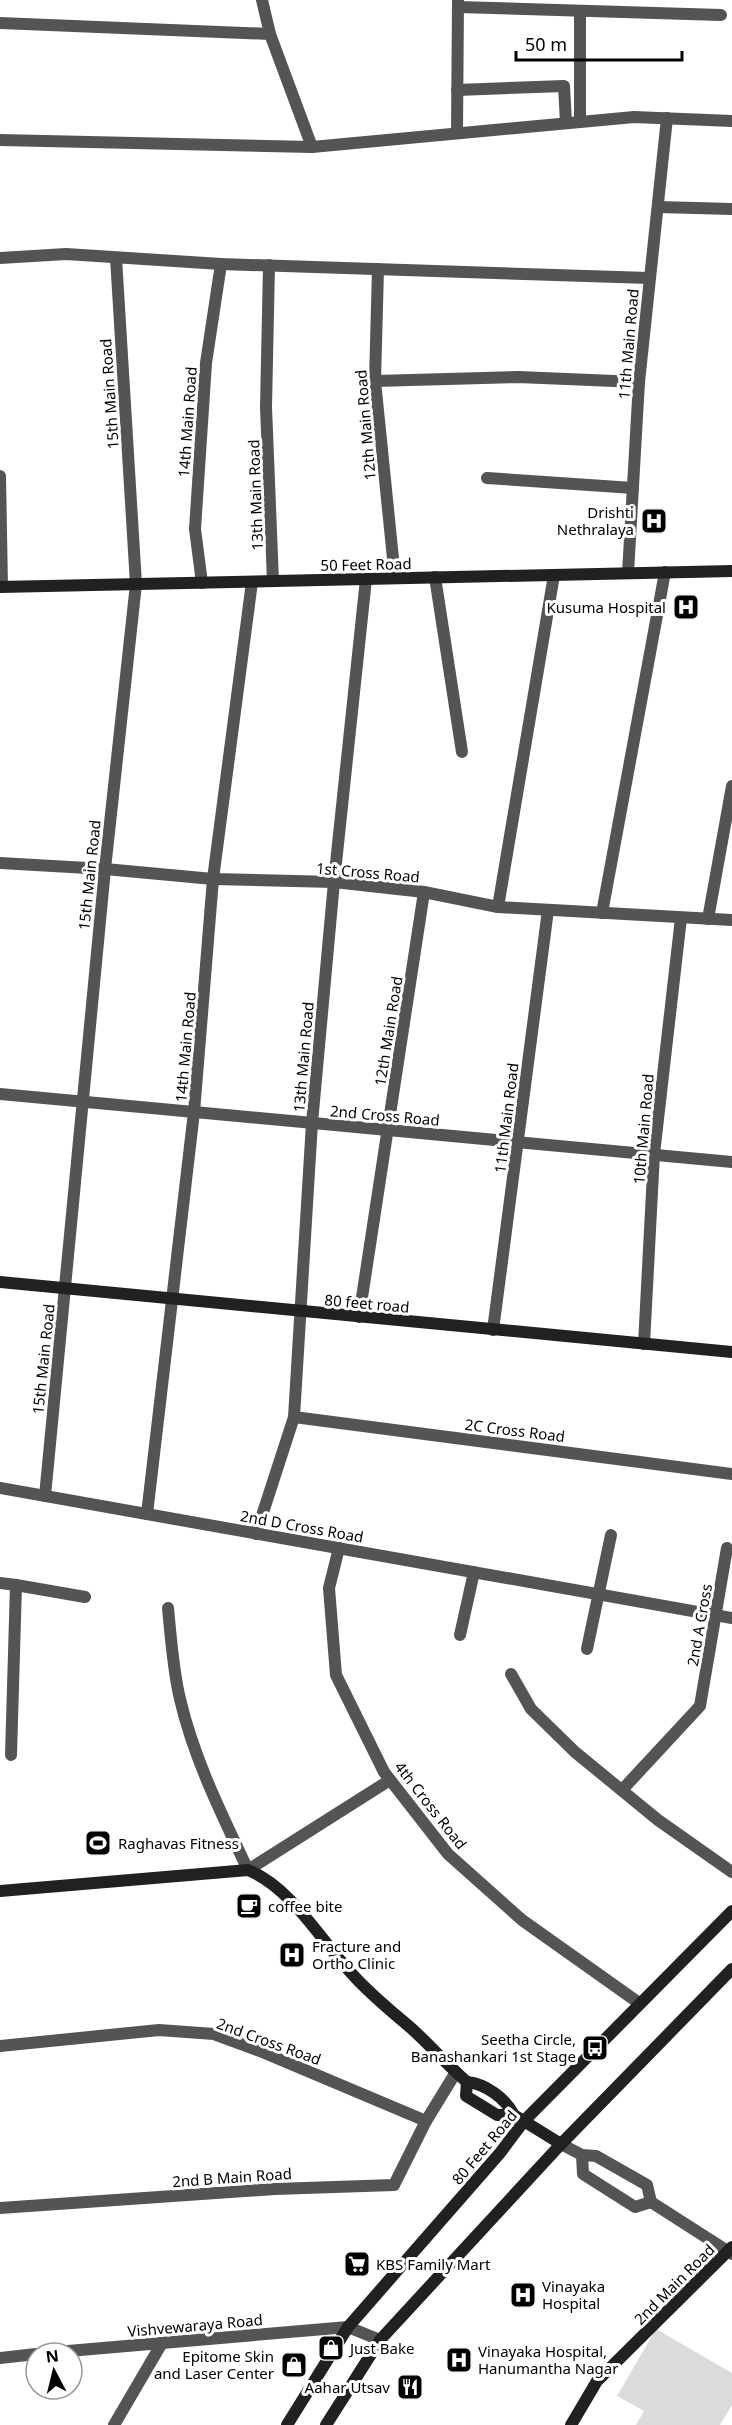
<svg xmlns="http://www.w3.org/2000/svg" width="732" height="2425" viewBox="0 0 732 2425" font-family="'Noto Sans',sans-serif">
  <rect width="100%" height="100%" fill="#fff"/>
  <!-- green -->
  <polygon fill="#dbdbdb" points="656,2329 732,2373 732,2405 720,2425 636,2425 644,2411 617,2396"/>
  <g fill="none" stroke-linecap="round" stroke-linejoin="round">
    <!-- street -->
    <g stroke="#545454" stroke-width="12">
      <polyline points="262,0 270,34 312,147"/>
      <polyline points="458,7 721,15"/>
      <polyline points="580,12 580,122"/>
      <polyline points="0,23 270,34"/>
      <polyline points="457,90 564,86 566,123"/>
      <polyline points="457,133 458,1"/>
      <polyline points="0,140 312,147 634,117 732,121"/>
      <polyline points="658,207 732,209"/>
      <polyline points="0,258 66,254 221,264 649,278"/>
      <polyline points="269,265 266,407 273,581"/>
      <polyline points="378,269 375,381 395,578"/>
      <polyline points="375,381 518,377 639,382"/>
      <polyline points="0,476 2,587"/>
      <polyline points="487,478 633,488"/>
      <polyline points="628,573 639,382 667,118"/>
      <polyline points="435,577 462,752"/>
      <polyline points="202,583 195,529 206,363 221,264"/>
      <polyline points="0,863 105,869 213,879 334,882 424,892 498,907 732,920"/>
      <polyline points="498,907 554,575"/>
      <polyline points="602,913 665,572"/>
      <polyline points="708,919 732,786"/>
      <polyline points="0,1094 732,1162"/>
      <polyline points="359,1317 424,892"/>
      <polyline points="493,1330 548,910"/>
      <polyline points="644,1344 654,1154 681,918"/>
      <polyline points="294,1417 732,1474"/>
      <polyline points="0,1488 732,1618"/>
      <polyline points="45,1496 105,869 136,584 116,258"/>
      <polyline points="147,1514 194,1112 213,879 252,582"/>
      <polyline points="256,1534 294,1417 312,1123 334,882 366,579"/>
      <polyline points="339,1548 329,1588 336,1675 384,1772 448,1854 522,1920 639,2003"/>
      <polyline points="0,1583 16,1585 11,1755"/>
      <polyline points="16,1585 85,1597"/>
      <path d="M168,1608c3,31 5,62 12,91 14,60 42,116 68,171l142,-90"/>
      <polyline points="460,1635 474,1572"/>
      <polyline points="587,1649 611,1535"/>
      <polyline points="511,1674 531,1709 575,1752 658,1820 732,1872"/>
      <polyline points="622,1790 700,1706 727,1548"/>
      <polyline points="0,2046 159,2030 214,2034 260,2051 426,2121 456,2072"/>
      <polyline points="561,2144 582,2155 596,2156 647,2185 651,2202"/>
      <polyline points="582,2155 583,2174 635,2207 651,2202"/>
      <polyline points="651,2202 732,2254"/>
      <polyline points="0,2208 275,2189 394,2185 426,2121"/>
      <polyline points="45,2353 348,2327 380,2340"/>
      <polyline points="0,2358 36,2354"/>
      <polyline points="114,2425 162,2343"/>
    </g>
    <!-- secondary -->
    <g stroke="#212121" stroke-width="12">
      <polyline points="0,587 732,571"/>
      <polyline points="0,1282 732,1352"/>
      <path d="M0,1891l248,-21c44,18 73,71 105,105 18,20 38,36 58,53 19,17 36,37 56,54"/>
      <path d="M514,2115c-9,-17 -28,-31 -47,-33l-1,14 31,19h17l47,29"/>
      <polyline points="287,2425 348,2327 500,2153 524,2121 732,1911"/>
      <polyline points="326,2425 380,2340 561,2144 732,1969"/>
      <polyline points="571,2425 597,2381 732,2247"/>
    </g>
  </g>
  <!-- icons -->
  <defs>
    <g id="hospital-square" transform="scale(1.35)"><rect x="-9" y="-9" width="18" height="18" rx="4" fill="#000" stroke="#fff"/><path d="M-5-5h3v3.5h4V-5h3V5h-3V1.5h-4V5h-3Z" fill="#fff"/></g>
    <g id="stadium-square" transform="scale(1.35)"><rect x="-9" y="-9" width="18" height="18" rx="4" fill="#000" stroke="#fff"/><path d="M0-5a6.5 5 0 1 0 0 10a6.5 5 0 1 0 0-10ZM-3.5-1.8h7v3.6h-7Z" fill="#fff"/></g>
    <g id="cafe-square" transform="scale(1.35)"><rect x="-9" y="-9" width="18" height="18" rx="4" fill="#000" stroke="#fff"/><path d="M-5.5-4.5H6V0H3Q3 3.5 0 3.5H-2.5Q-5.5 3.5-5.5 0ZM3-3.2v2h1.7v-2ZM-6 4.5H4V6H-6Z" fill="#fff"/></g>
    <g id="bus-square" transform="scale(1.35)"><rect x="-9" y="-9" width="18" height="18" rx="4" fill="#000" stroke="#fff"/><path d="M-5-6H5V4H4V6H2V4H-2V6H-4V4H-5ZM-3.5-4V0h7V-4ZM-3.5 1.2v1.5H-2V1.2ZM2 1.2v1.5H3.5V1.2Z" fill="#fff"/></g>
    <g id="supermarket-square" transform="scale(1.35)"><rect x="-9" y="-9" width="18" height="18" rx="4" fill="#000" stroke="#fff"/><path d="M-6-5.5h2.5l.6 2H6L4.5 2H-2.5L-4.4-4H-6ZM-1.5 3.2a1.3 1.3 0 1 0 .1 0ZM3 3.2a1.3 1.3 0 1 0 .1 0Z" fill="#fff"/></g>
    <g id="shop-square" transform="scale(1.35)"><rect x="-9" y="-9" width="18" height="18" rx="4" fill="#000" stroke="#fff"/><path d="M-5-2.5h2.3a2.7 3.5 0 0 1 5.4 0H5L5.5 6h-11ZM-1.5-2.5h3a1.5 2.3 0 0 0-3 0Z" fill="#fff"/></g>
    <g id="restaurant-square" transform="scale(1.35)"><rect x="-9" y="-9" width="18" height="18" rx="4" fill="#000" stroke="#fff"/><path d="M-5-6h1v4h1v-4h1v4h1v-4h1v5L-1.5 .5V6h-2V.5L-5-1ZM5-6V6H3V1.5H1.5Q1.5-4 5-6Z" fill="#fff"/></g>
  </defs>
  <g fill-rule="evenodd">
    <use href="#hospital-square" x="654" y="521"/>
    <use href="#hospital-square" x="686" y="607"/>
    <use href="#stadium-square" x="98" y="1843"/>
    <use href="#cafe-square" x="249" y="1906"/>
    <use href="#hospital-square" x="292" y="1955"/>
    <use href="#bus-square" x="595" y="2048"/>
    <use href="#supermarket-square" x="357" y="2264"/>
    <use href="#hospital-square" x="523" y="2295"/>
    <use href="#shop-square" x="331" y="2348"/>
    <use href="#hospital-square" x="459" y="2360"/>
    <use href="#shop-square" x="294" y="2365"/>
    <use href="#restaurant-square" x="410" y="2387"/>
  </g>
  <g text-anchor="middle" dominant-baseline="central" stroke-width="6" stroke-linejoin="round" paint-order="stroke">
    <!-- street labels -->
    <g font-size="15" fill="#000" stroke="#fff">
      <text transform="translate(628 344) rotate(-85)">11th Main Road</text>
      <text transform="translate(109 394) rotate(-94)">15th Main Road</text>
      <text transform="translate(187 422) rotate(-86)">14th Main Road</text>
      <text transform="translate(365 425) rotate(-95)">12th Main Road</text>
      <text transform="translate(255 495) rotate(-92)">13th Main Road</text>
      <text transform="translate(366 564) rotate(-1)">50 Feet Road</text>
      <text transform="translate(368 872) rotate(5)">1st Cross Road</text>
      <text transform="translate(89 875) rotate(-84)">15th Main Road</text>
      <text transform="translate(388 1031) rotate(-81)">12th Main Road</text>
      <text transform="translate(185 1047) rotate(-85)">14th Main Road</text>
      <text transform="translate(303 1057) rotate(-85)">13th Main Road</text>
      <text transform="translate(385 1115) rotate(5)">2nd Cross Road</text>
      <text transform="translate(506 1118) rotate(-83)">11th Main Road</text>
      <text transform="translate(643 1129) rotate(-85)">10th Main Road</text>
      <text transform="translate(367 1303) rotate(5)">80 feet road</text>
      <text transform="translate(43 1359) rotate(-84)">15th Main Road</text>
      <text transform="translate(515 1430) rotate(7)">2C Cross Road</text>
      <text transform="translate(302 1526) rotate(10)">2nd D Cross Road</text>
      <text transform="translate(699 1625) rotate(-80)">2nd A Cross</text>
      <text transform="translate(431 1805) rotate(52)">4th Cross Road</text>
      <text transform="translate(269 2041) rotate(20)">2nd Cross Road</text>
      <text transform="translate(484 2147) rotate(-50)">80 Feet Road</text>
      <text transform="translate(232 2177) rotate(-4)">2nd B Main Road</text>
      <text transform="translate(674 2284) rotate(-45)">2nd Main Road</text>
      <text transform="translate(195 2325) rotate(-5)">Vishvewaraya Road</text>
    </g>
    <!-- poi labels -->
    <g font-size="15" fill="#000" stroke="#fff" text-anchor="start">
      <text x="634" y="512" text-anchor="end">Drishti<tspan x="634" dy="17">Nethralaya</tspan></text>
      <text x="666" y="607" text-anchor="end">Kusuma Hospital</text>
      <text x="118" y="1843">Raghavas Fitness</text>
      <text x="268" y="1906">coffee bite</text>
      <text x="312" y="1946">Fracture and<tspan x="312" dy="17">Ortho Clinic</tspan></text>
      <text x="576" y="2039" text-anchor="end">Seetha Circle,<tspan x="576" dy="17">Banashankari 1st Stage</tspan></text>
      <text x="376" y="2264">KBS Family Mart</text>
      <text x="542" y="2286">Vinayaka<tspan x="542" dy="17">Hospital</tspan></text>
      <text x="350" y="2348">Just Bake</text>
      <text x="478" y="2351">Vinayaka Hospital,<tspan x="478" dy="17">Hanumantha Nagar</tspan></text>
      <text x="274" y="2356" text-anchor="end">Epitome Skin<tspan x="274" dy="17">and Laser Center</tspan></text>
      <text x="390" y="2387" text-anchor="end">Aahar Utsav</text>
    </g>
  </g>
  <!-- north arrow -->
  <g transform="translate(54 2371) rotate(353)"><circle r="28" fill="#ffffff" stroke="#999999" stroke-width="1.5"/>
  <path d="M0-4.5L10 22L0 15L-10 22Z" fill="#000000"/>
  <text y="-9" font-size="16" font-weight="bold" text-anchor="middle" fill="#000000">N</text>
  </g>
  <!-- scale -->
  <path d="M516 51v9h166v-9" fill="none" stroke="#000000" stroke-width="3"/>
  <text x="525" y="51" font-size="18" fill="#000000" stroke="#ffffff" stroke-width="4.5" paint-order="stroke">50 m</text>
</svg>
